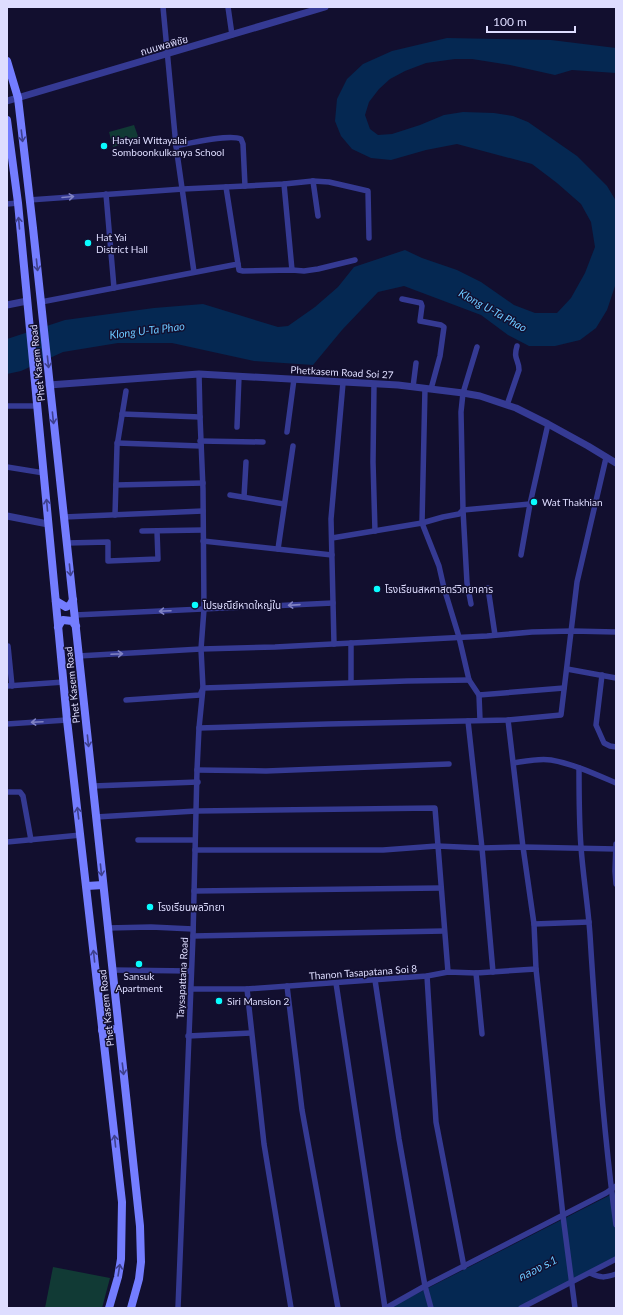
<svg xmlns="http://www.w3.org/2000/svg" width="623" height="1315" viewBox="0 0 623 1315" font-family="Lato,'Noto Sans Thai',sans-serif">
  <rect width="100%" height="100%" fill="#120f2f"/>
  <!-- green -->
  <g fill="#113a35">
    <polygon points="134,125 139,139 113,147 109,132"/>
    <polygon points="53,1267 110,1278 102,1308 45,1308"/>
  </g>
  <!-- water -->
  <g fill="#052852">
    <polygon points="447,38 551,40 616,48 616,73 572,70 555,75 510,65 472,59 455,59 426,63 405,71 390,79 379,89 369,102 365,115 370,129 378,135 392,134 420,125 444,115 463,112 494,113 513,116 528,122 577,156 607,186 616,201 616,283 607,310 596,328 580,340 555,346 529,346 508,335 481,315 404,286 378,292 342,330 313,365 254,361 172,343 118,343 63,352 21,371 7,374 7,339 65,320 154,308 203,304 278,327 288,326 315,307 338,287 354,267 405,250 422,258 457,270 481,282 514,305 535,313 557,313 571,298 585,273 595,247 591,222 581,204 557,183 532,164 457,144 426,150 391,160 371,158 352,149 341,136 335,121 337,99 347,79 363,64 392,51"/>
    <polygon points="616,1192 616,1258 518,1308 389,1308"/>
  </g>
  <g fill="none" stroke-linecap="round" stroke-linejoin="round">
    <!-- minor -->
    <g stroke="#353a93" stroke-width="5.5">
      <polyline points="163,7 176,146 194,272"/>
      <polyline points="228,7 232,35"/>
      <path d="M176,146c15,-3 53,-12 65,-7l2,5 2,42"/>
      <polyline points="313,181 318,216"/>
      <polyline points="284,184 292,270"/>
      <polyline points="106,194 114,288"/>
      <polyline points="29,200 183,189 284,184 313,181 329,182 368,191 369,238"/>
      <polyline points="7,204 18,203"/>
      <polyline points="238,264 239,270 243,271 292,270 304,271 318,269 355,260"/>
      <polyline points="402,299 421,303 422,306 420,321 441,325 444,327 440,356 431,389"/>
      <polyline points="41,302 238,264 226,187"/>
      <polyline points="374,385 373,462 375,531"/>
      <polyline points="413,387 416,363"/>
      <polyline points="425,388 422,523 439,566 444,588 459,637 469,680 479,695 480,720"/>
      <path d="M507,405l12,-35c0,-11 -6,-10 -2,-24"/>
      <polyline points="7,406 37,406"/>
      <polyline points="122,414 200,417"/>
      <polyline points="237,427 239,376"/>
      <polyline points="287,432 294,379"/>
      <polyline points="200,441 263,442"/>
      <polyline points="117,443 201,446"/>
      <polyline points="7,467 44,473"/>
      <polyline points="116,485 203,483"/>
      <polyline points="230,495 284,504"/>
      <polyline points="244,497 246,462"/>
      <polyline points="115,515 117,446 126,391"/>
      <polyline points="64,517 203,511"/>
      <polyline points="142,531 203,530"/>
      <polyline points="332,538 422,523 443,517 459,514 463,510 530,504"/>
      <polyline points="203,541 332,555"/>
      <polyline points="67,543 108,542 108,561 158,559 157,531"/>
      <polyline points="278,549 293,446"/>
      <polyline points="521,555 530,504 548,424"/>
      <polyline points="488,588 495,635"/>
      <polyline points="471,604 467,583 463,510 461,412 463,393 477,347"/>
      <polyline points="75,615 333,603"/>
      <polyline points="351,643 351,682"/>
      <polyline points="334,644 331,519 343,383"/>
      <polyline points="7,646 8,646 12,686"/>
      <polyline points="78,656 201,649 275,647 487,636 532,632 572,631 616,632"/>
      <polyline points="567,669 616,678"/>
      <polyline points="602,675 596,725 604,743 610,746 616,747"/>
      <polyline points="7,686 64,682"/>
      <polyline points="479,695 564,688"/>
      <polyline points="126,700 200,695 203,688 407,681 469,680"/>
      <polyline points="508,720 523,847 534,924 536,969 563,1216 575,1308"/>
      <polyline points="468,721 482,848 493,972"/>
      <polyline points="7,724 67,720"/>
      <polyline points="199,728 328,724 508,720 561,715 577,582 606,458"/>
      <path d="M514,763c12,-2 25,-5 37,-3 23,4 44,14 65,23"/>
      <path d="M579,768c0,26 0,53 2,79 2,29 7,58 9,88 6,96 13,194 26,290"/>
      <polyline points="197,770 266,771 449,764"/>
      <polyline points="93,786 198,782"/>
      <polyline points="7,792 20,792 23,796 31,840"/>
      <polyline points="96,817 196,811 435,808 448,972"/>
      <polyline points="138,840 195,840"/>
      <polyline points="7,842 81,835"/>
      <polyline points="616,844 615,871 616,884"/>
      <polyline points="195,850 383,850 437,846 482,848 523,847 616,849"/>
      <polyline points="194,891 441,888"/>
      <polyline points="534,924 589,922"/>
      <polyline points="107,928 151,927 193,929"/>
      <polyline points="193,936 444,931"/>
      <polyline points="112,970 191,971"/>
      <polyline points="476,973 482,1034"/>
      <polyline points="427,976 436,1122 464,1267"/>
      <polyline points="375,980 399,1139 425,1286 431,1308"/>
      <polyline points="336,983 385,1308"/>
      <polyline points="287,986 302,1110 338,1308"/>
      <polyline points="191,989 247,989 427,976 448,972 476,973 536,969"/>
      <polyline points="247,989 264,1144 291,1308"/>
      <polyline points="188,1036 251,1033"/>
      <path d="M590,1273c11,5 14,5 26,1"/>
      <polyline points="178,1308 193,936 197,770 199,728 203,688 201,649 204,609 203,489 200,417 199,374"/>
      <polyline points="386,1308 425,1286 606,1193 616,1186"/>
      <polyline points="521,1308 616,1259"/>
    </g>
    <!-- tertiary -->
    <g stroke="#353a93" stroke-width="7">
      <polyline points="7,101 325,7"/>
      <polyline points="7,305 27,301"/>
      <polyline points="49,385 199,374 398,385 463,393 480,396 516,408 548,424 588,446 616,463"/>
      <polyline points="7,516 48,524"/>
    </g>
    <!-- secondary -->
    <g stroke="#747dff" stroke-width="8">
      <polyline points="7,61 18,98 33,228 140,1226 141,1262 139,1279 131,1308"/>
      <polyline points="7,120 18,203 67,720 122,1202 121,1259 118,1277 109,1308"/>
      <polyline points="56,601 66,607 70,605 73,600"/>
      <polyline points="58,627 61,622 63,620 72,621 76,626"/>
      <polyline points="87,886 103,885"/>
      <polyline points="102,1030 118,1029"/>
    </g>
  </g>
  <!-- one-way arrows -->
  <defs><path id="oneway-shaft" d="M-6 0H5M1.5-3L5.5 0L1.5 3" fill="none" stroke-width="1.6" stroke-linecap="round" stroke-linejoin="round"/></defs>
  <g stroke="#3e408d">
    <use href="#oneway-shaft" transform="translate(22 136) rotate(83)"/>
    <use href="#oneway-shaft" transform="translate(19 223) rotate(-95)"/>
    <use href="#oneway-shaft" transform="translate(37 265) rotate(84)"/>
    <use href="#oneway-shaft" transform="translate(48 362) rotate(84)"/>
    <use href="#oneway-shaft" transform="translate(53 418) rotate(84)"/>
    <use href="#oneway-shaft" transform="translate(47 505) rotate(-95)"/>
    <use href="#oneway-shaft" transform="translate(70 570) rotate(84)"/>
    <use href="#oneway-shaft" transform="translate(88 741) rotate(84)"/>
    <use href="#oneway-shaft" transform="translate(78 813) rotate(-97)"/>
    <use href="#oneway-shaft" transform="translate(101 870) rotate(84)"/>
    <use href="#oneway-shaft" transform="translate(94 956) rotate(-96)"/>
    <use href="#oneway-shaft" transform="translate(123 1069) rotate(83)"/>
    <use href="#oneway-shaft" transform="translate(115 1141) rotate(-96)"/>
    <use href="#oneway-shaft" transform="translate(119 1270) rotate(-81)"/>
  </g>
  <g stroke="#8183c4">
    <use href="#oneway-shaft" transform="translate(68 197) rotate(-5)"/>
    <use href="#oneway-shaft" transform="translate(294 605) rotate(176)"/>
    <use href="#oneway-shaft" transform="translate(165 611) rotate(177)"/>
    <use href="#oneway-shaft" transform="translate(117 654) rotate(-3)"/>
    <use href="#oneway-shaft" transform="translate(37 722) rotate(177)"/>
  </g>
  <!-- markers -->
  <g fill="#09fcff" stroke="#120f2f" stroke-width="1.5">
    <circle cx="104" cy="146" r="4"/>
    <circle cx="88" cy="243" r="4"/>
    <circle cx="534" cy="502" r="4"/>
    <circle cx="377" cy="589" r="4"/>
    <circle cx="195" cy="605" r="4"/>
    <circle cx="150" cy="907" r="4"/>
    <circle cx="139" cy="964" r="4"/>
    <circle cx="219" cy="1001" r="4"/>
  </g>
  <g text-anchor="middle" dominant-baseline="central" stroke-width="3" stroke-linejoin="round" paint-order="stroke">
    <!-- street labels -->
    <g font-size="10" fill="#deddff" stroke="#120f2f">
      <text transform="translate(164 45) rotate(-16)">ถนนพลพิชัย</text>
      <text transform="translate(37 363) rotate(-96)">Phet Kasem Road</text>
      <text transform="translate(342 372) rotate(3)">Phetkasem Road Soi 27</text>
      <text transform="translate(72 685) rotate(-96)">Phet Kasem Road</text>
      <text transform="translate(363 972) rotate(-4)">Thanon Tasapatana Soi 8</text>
      <text transform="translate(182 978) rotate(-87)">Taysapattana Road</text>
      <text transform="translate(106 1008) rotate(-96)">Phet Kasem Road</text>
    </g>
    <!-- poi labels -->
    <g font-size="10" fill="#deddff" stroke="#120f2f" text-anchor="start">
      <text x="112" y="140">Hatyai Wittayalai<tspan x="112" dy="12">Somboonkulkanya School</tspan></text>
      <text x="96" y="237">Hat Yai<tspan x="96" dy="12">District Hall</tspan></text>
      <text x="542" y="502">Wat Thakhian</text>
      <text x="385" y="589">โรงเรียนสหศาสตร์วิทยาคาร</text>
      <text x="203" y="605">ไปรษณีย์หาดใหญ่ใน</text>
      <text x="158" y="907">โรงเรียนพลวิทยา</text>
      <text x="139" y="976" text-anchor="middle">Sansuk<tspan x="139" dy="12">Apartment</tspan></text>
      <text x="227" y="1001">Siri Mansion 2</text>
    </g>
    <!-- water labels -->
    <g font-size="11" font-style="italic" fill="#6bc7ff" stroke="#120f2f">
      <text transform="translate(493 310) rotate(29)">Klong U-Ta Phao</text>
      <text transform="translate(147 330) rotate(-7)">Klong U-Ta Phao</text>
      <text transform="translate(537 1268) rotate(-27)">คลอง ร.1</text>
    </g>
  </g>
  <!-- border -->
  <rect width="623" height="1315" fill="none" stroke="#deddff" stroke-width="16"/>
  <!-- scale -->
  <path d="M487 26v6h88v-6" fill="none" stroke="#deddff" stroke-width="2"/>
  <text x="493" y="26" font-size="12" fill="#deddff" stroke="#120f2f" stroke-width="3" paint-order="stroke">100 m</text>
</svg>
